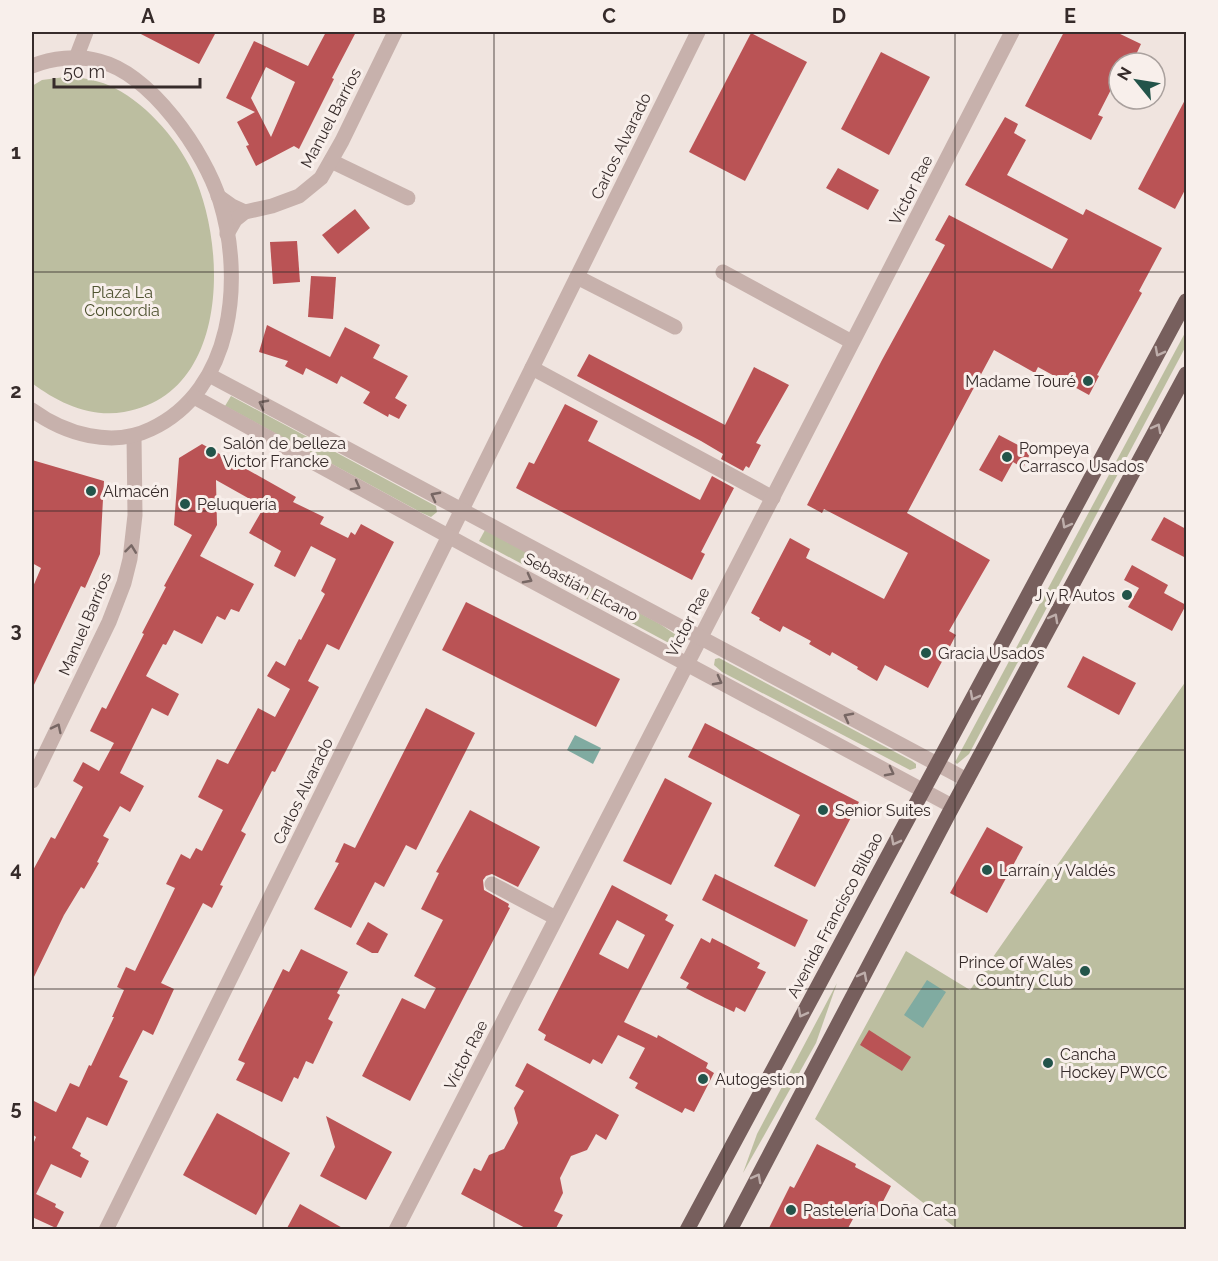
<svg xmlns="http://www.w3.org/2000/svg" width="1218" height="1261" viewBox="0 0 1218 1261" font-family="Raleway,sans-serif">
  <rect width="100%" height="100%" fill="#f0e4df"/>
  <!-- green -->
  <g fill="#bcbea0">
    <path d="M73,76c11,3 24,4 35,9 35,15 68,52 84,86 36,76 37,224 -68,241 -33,6 -66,-9 -92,-29v-297l10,-6z"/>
    <polygon points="1186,331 1186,346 969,754 957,764 955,762"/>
    <polygon points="231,396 432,504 436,506 437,512 431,517 422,513 225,406"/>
    <polygon points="485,530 660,624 676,635 675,642 672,643 667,642 479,541"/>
    <polygon points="719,658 912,761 916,764 916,768 910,770 722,672 714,665 715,659"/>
    <polygon points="1186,681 1186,1229 957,1229 815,1119 906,951 970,990"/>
    <polygon points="837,983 816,1043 743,1173 757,1134"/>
  </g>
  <!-- water -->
  <g fill="#80aba1">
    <polygon points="575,735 601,748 593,764 567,750"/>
    <polygon points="927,980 946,992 923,1028 904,1015"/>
  </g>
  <!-- building -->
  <g fill="#ba5355" fill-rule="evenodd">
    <polygon points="137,32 216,32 199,64"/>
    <path d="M326,32h30l-24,46 2,1 -35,70 -5,-3 -38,20 -10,-20 3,-1 -12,-23 18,-10 -29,-14 28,-57 54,25zM266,67l29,15 -24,55 -20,-39z"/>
    <polygon points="1064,32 1116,32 1141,44 1132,63 1119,63 1119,74 1098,115 1103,117 1091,140 1025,106"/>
    <polygon points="751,33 807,62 745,181 689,152"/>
    <polygon points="881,52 930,77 889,155 841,129"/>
    <polygon points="1186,98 1186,188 1175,209 1138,189"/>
    <polygon points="1005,117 1018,124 1014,133 1026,140 1007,175 1083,215 1086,209 1162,248 1139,291 1142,293 1097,375 1099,376 1089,395 1038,367 1035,373 994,350 907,513 990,560 949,631 956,635 928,688 885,665 877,681 857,669 858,667 832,652 830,656 809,644 811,641 783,626 780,632 759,620 760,618 751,613 790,538 810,549 806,558 884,599 908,553 824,509 822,513 807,505 882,360 945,245 935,240 949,215 1052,269 1068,239 965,185"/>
    <polygon points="838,168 879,190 868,210 826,188"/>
    <polygon points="355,209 370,228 338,254 322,235"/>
    <polygon points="297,241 300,282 273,284 270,242"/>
    <polygon points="311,276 336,277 333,319 308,317"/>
    <polygon points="267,325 330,357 345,327 380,345 373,358 408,376 395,398 407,405 399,419 389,414 388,417 363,403 370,392 341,376 337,384 306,368 303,375 285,366 288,361 259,352"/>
    <polygon points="589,354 725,425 754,367 789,385 756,443 761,445 749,468 746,466 743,471 721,459 723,454 701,441 577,376"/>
    <polygon points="565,404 598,421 588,441 700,500 712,476 734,488 701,552 705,554 692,580 516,488 529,462 534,464"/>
    <polygon points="999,435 1031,452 1023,468 1013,462 1002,482 979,470"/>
    <polygon points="202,444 296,497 293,502 324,517 320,524 348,538 351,532 355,535 361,524 394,542 339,650 327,644 308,681 319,687 275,772 272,771 241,831 246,834 220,885 223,886 212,908 203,903 161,983 174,989 153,1035 143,1030 119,1077 128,1081 107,1126 87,1117 72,1148 81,1153 80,1156 89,1161 81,1178 51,1164 36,1194 56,1204 55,1207 64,1212 56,1228 32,1217 32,1147 36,1137 32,1134 32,1100 56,1112 70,1083 79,1087 89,1065 91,1066 114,1017 112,1017 124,990 117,987 126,967 135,971 175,888 166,884 181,854 190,859 196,848 202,851 223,810 198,797 217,759 228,764 258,708 275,717 290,689 267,676 276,661 285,666 299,639 301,640 325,594 321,591 336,559 311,546 295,577 274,566 281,551 249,533 264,507 216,480 217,525 200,556 254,584 239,612 231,609 225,620 217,616 202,644 174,630 166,645 163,644 146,676 179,694 168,716 152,708 120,773 144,786 130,812 120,806 103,836 109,839 97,862 99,863 84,889 81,887 64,915 32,981 32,872 51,837 55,839 83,787 73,781 83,762 99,771 114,743 90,731 102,707 106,709 144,634 142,633 166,587 164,586 192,535 174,525 179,458"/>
    <polygon points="32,460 104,481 100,554 85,588 81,586 32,689 32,589 41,568 32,563"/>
    <polygon points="1164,517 1186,529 1186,558 1151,540"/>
    <polygon points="1132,565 1168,585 1164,593 1186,605 1172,631 1128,607 1139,588 1124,580"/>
    <polygon points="466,602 620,679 596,727 442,650"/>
    <polygon points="1083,656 1136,683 1119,715 1067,687"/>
    <polygon points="426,708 475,733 416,850 406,845 384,887 375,882 351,928 314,909 339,863 335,862 344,843 355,848"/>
    <polygon points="705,723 859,802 815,887 774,866 800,815 688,757"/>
    <polygon points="665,778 712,803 671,885 623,861"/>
    <polygon points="470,810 540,847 518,887 492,874 486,876 483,880 484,890 509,904 508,907 510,908 410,1101 362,1076 402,998 425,1009 436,988 414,976 443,920 421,909 439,873 436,872"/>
    <polygon points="987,827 1023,847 987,913 950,893"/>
    <polygon points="715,874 808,920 795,947 702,900"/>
    <path d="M612,885l56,30 -3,5 9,5 -50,97 33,16 1,-3 50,28 -2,5 8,5 -20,39 -9,-4 -3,5 -47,-25 3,-5 -9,-5 16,-30 -27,-13 -16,29 -9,-5 -3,5 -46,-24 2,-5 -8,-5zM617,920l28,15 -17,34 -29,-15z"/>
    <polygon points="368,922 388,934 378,953 372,953 356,944"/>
    <polygon points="701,938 710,943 712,938 741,953 760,963 757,968 766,972 745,1012 736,1007 734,1012 705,998 686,988 689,983 680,978"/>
    <polygon points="301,949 348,972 337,993 340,995 328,1019 333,1022 313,1064 306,1061 298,1079 294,1077 282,1102 236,1080 245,1063 238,1060 283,969 289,972"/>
    <polygon points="869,1030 911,1057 902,1071 860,1045"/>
    <polygon points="527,1063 619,1115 606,1140 596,1134 587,1150 571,1156 560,1178 563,1193 554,1211 563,1215 555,1230 529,1230 461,1194 474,1168 481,1171 489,1155 504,1149 518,1123 514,1108 524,1091 515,1086"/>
    <polygon points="217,1113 290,1153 256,1215 183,1175"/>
    <polygon points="326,1116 392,1152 366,1200 320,1176 335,1147"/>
    <polygon points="817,1144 856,1164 855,1167 891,1186 876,1215 860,1206 847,1230 768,1230 790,1186 794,1188"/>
    <polygon points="300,1204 346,1230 286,1230"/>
  </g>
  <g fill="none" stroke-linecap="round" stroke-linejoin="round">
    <!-- minor -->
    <g stroke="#c7b1ac" stroke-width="15">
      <polyline points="331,161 408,198"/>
      <polyline points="218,196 232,206 245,212"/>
      <polyline points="227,234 235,220 245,212 272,206 299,196 321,178 342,141 395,32"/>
      <polyline points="723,272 852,342"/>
      <polyline points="577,277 675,327"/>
      <polyline points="532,368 773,498"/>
      <polyline points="32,781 109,622 124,583 130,559 135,515 134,436"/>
      <polyline points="492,884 556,918"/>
      <polyline points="106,1230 698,32"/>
      <polyline points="396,1230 1012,32"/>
    </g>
    <!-- tertiary -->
    <g stroke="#c7b1ac" stroke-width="15">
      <polyline points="76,58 86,32"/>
      <path d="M32,66c20,-8 45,-11 67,-5 52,13 106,91 121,140 24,78 14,189 -69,228 -39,19 -86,5 -119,-19"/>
      <polyline points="209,375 967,780"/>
      <polyline points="194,397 470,548 952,806"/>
    </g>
    <!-- primary -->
    <g stroke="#775f5d" stroke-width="15">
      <polyline points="687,1230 1186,301"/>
      <polyline points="730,1230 948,815 1186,374"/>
    </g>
  </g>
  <!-- one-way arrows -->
  <defs><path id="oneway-chevron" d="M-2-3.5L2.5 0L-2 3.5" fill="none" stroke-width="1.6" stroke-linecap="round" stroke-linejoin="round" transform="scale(1.5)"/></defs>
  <g stroke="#beaeab">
    <use href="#oneway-chevron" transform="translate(1159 352) rotate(118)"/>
    <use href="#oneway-chevron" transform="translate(1157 428) rotate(-62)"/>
    <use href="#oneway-chevron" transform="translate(1066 524) rotate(119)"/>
    <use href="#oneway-chevron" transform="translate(1054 618) rotate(-61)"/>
    <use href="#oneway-chevron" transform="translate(974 696) rotate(118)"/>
    <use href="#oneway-chevron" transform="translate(895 841) rotate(118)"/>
    <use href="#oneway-chevron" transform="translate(863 976) rotate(-62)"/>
    <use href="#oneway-chevron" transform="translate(802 1013) rotate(118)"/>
    <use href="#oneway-chevron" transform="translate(757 1178) rotate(-62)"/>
  </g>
  <g stroke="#776764">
    <use href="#oneway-chevron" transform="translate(263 404) rotate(-152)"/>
    <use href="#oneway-chevron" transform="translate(356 486) rotate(29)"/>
    <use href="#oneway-chevron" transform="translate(435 496) rotate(-152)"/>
    <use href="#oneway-chevron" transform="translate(131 549) rotate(-83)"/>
    <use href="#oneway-chevron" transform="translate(528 579) rotate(28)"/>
    <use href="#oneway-chevron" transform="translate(718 681) rotate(28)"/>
    <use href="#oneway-chevron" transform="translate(848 717) rotate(-152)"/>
    <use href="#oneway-chevron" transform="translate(57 728) rotate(-64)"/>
    <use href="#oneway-chevron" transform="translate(890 772) rotate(28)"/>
  </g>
  <!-- grid -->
  <path fill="none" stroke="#362b2a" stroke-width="1.5" stroke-opacity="0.55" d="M263,32v1198M494,32v1198M724,32v1198M955,32v1198M32,272h1154M32,511h1154M32,750h1154M32,989h1154"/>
  <!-- markers -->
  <g fill="#23544a" stroke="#f8efeb" stroke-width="2">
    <circle cx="1088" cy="381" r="6"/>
    <circle cx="211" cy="452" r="6"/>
    <circle cx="1007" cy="457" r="6"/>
    <circle cx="91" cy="491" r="6"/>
    <circle cx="185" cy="504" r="6"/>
    <circle cx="1127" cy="595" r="6"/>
    <circle cx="926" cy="653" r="6"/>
    <circle cx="823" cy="810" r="6"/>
    <circle cx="987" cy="870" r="6"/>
    <circle cx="1085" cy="971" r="6"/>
    <circle cx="1048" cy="1063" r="6"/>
    <circle cx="703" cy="1079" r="6"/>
    <circle cx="791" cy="1210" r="6"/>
  </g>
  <g text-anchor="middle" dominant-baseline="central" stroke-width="6" stroke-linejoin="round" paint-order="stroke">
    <!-- street labels -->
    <g font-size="16" fill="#362b2a" stroke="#f8efeb">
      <text transform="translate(331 118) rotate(-62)">Manuel Barrios</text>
      <text transform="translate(621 146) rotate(-64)">Carlos Alvarado</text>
      <text transform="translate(911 190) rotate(-63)">Víctor Rae</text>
      <text transform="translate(581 587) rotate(28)">Sebastián Elcano</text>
      <text transform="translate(688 622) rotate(-63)">Víctor Rae</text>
      <text transform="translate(85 624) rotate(-67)">Manuel Barrios</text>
      <text transform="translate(303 791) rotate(-64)">Carlos Alvarado</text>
      <text transform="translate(835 915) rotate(-62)">Avenida Francisco Bilbao</text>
      <text transform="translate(466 1055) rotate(-63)">Víctor Rae</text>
    </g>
    <!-- park labels -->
    <g font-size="16" fill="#4e5230" stroke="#f8efeb">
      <text x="122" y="292">Plaza La<tspan x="122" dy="18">Concordia</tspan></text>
    </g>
    <!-- poi labels -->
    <g font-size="16" fill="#362b2a" stroke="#f8efeb" text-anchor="start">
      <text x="1076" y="381" text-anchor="end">Madame Touré</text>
      <text x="223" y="443">Salón de belleza<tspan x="223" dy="18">Victor Francke</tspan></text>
      <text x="1019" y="448">Pompeya<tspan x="1019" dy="18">Carrasco Usados</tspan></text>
      <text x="103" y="491">Almacén</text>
      <text x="197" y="504">Peluquería</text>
      <text x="1115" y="595" text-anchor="end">J y R Autos</text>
      <text x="938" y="653">Gracia Usados</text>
      <text x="835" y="810">Senior Suites</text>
      <text x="999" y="870">Larraín y Valdés</text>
      <text x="1073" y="962" text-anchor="end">Prince of Wales<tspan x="1073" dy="18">Country Club</tspan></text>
      <text x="1060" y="1054">Cancha<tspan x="1060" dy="18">Hockey PWCC</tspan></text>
      <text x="715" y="1079">Autogestion</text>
      <text x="803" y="1210">Pastelería Doña Cata</text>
    </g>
  </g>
  <!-- border -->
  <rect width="1218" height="1261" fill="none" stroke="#f8efeb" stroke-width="66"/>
  <!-- north arrow -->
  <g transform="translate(1137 81) rotate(300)"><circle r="28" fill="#f8efeb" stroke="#aaa19e" stroke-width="1.5"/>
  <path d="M0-4.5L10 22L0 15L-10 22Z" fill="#23544a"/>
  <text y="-9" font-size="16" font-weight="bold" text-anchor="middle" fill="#362b2a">N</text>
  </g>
  <!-- scale -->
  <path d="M54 78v9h146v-9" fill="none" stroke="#362b2a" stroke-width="3"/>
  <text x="63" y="78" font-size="18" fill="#362b2a" stroke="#f8efeb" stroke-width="4.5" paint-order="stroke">50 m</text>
  <rect x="33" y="33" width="1152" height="1195" fill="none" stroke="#362b2a" stroke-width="2"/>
  <g font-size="20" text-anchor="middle" font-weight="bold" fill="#362b2a">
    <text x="148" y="23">A</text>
    <text x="379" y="23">B</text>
    <text x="609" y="23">C</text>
    <text x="839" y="23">D</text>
    <text x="1070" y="23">E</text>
    <text x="16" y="159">1</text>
    <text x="16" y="398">2</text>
    <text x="16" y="637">3</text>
    <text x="16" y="876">4</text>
    <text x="16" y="1115">5</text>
  </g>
</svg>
